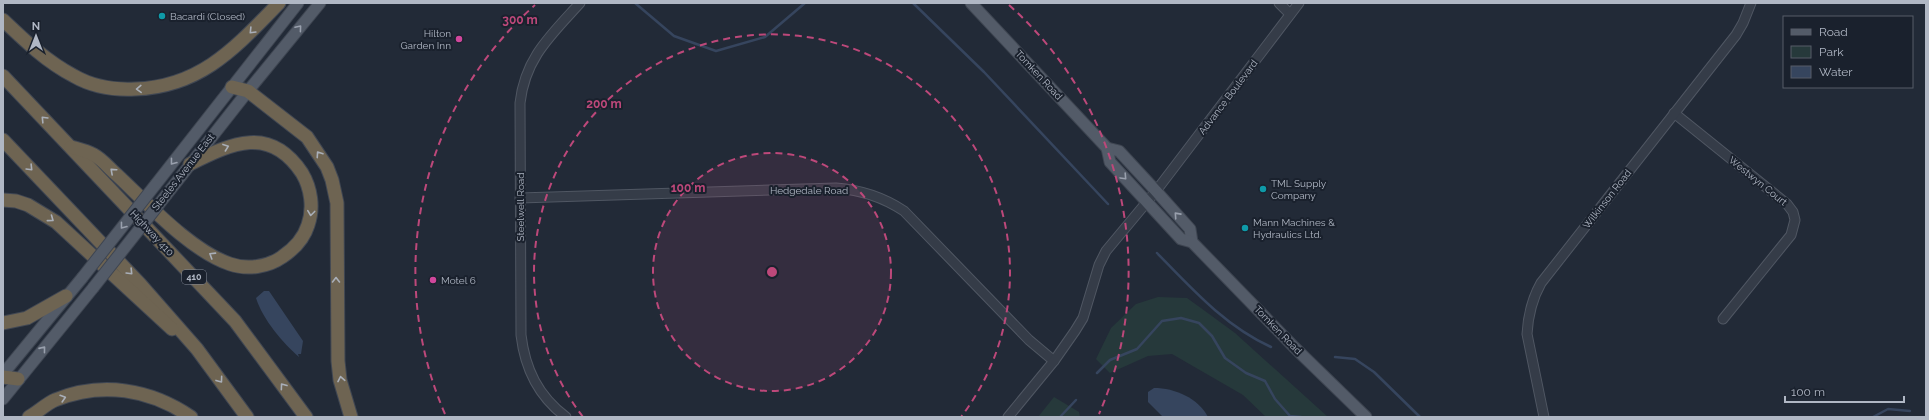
<svg xmlns="http://www.w3.org/2000/svg" width="1929" height="420" viewBox="0 0 1929 420" font-family="Raleway,sans-serif">
  <rect width="100%" height="100%" fill="#222a37"/>
  <!-- green -->
  <g fill="#26393b">
    <polygon points="1158,297 1187,298 1205,311 1235,333 1328,417 1266,417 1243,395 1172,354 1148,356 1110,373 1096,359 1111,328 1136,304"/>
    <polygon points="1054,397 1079,412 1080,417 1038,417"/>
  </g>
  <!-- water -->
  <g fill="#36455e">
    <path d="M264,291h5l34,50 -2,13h-3l1,3c-16,-14 -36,-37 -43,-59z"/>
    <path d="M1154,388c21,0 44,10 54,29h-45l-15,-15v-10z"/>
  </g>
  <g fill="none" stroke-linecap="round" stroke-linejoin="round">
    <!-- stream -->
    <g stroke="#36455e" stroke-width="2.5">
      <polyline points="635,3 674,36 716,51 765,37 805,3"/>
      <polyline points="913,3 984,72 1108,204"/>
      <path d="M1157,253c35,36 68,73 114,94"/>
      <polyline points="1335,357 1355,359 1374,372 1420,417"/>
      <polyline points="1097,373 1110,360 1137,349 1162,321 1181,318 1199,323 1212,336 1225,358 1246,373 1265,381 1275,399 1290,416 1301,417"/>
      <polyline points="1060,417 1076,400"/>
      <polyline points="1873,417 1888,409 1910,411"/>
    </g>
    <!-- minor casing -->
    <g stroke="#505763" stroke-width="11">
      <g id="minor">
        <polyline points="1279,3 1290,14"/>
        <polyline points="1674,113 1787,204 1793,212 1795,220 1791,235 1723,319"/>
        <path d="M520,198l316,-10c26,2 47,9 68,23l125,129 25,21"/>
        <path d="M566,417c-28,-21 -41,-48 -45,-82l-1,-232c5,-45 31,-68 60,-100"/>
        <polyline points="1008,417 1054,361 1075,331 1083,318 1099,265 1106,251 1156,191 1299,3"/>
        <path d="M1544,417l-17,-83c1,-18 5,-35 14,-51l195,-248 7,-12 8,-20"/>
      </g>
    </g>
    <!-- major casing -->
    <g stroke="#3e4551" stroke-width="13">
      <g id="major">
        <polyline points="971,3 1107,148 1119,151 1156,191 1190,229 1192,242"/>
        <polyline points="1107,148 1110,162 1181,239 1192,242 1294,347 1366,417"/>
        <polyline points="156,184 298,3"/>
        <polyline points="167,194 248,91 320,3"/>
        <polyline points="3,374 82,278"/>
        <polyline points="3,399 93,288"/>
      </g>
    </g>
    <!-- highway casing -->
    <g stroke="#404753" stroke-width="15">
      <g id="highway">
        <path d="M3,20c22,21 44,42 71,56 19,11 40,14 61,13 66,-2 101,-42 144,-86"/>
        <polyline points="3,76 235,321 306,417"/>
        <polyline points="232,87 248,91 307,137 327,167 332,180 337,203 338,361 340,380 351,417"/>
        <polyline points="3,140 140,284 197,349 247,417"/>
        <path d="M71,147c7,2 16,4 23,8 8,4 16,14 23,20 30,28 74,76 113,89 17,6 38,3 52,-7 12,-8 22,-19 26,-32 6,-17 3,-37 -6,-52 -32,-48 -70,-30 -112,-9"/>
        <polyline points="3,200 16,201 28,205 56,222 172,329"/>
        <polyline points="3,323 27,318 66,296"/>
        <polyline points="3,377 18,379"/>
        <path d="M29,417c9,-5 17,-13 26,-17 47,-19 95,-11 136,17"/>
      </g>
    </g>
    <!-- minor -->
    <use href="#minor" stroke="#353c48" stroke-width="9"/>
    <!-- major -->
    <use href="#major" stroke="#535b68" stroke-width="11"/>
    <!-- highway -->
    <use href="#highway" stroke="#6e6452" stroke-width="13"/>
    <!-- major-bridge casing -->
    <g stroke="#3e4551" stroke-width="13" stroke-linecap="butt">
      <g id="major-bridge">
        <polyline points="82,278 156,184"/>
        <polyline points="93,288 167,194"/>
      </g>
    </g>
    <!-- major-bridge -->
    <use href="#major-bridge" stroke="#535b68" stroke-width="11"/>
  </g>
  <!-- one-way arrows -->
  <defs><path id="oneway-chevron" d="M-2-3.5L2.5 0L-2 3.5" fill="none" stroke-width="1.6" stroke-linecap="round" stroke-linejoin="round"/></defs>
  <g stroke="#99a0ad">
    <use href="#oneway-chevron" transform="translate(299 28) rotate(-50)"/>
    <use href="#oneway-chevron" transform="translate(173 162) rotate(128)"/>
    <use href="#oneway-chevron" transform="translate(1124 177) rotate(47)"/>
    <use href="#oneway-chevron" transform="translate(1177 215) rotate(-132)"/>
    <use href="#oneway-chevron" transform="translate(123 226) rotate(128)"/>
    <use href="#oneway-chevron" transform="translate(43 349) rotate(-51)"/>
  </g>
  <g stroke="#a9afb9">
    <use href="#oneway-chevron" transform="translate(252 31) rotate(134)"/>
    <use href="#oneway-chevron" transform="translate(139 89) rotate(178)"/>
    <use href="#oneway-chevron" transform="translate(44 119) rotate(-134)"/>
    <use href="#oneway-chevron" transform="translate(226 147) rotate(-20)"/>
    <use href="#oneway-chevron" transform="translate(319 154) rotate(-124)"/>
    <use href="#oneway-chevron" transform="translate(30 168) rotate(46)"/>
    <use href="#oneway-chevron" transform="translate(113 171) rotate(-138)"/>
    <use href="#oneway-chevron" transform="translate(311 213) rotate(97)"/>
    <use href="#oneway-chevron" transform="translate(51 219) rotate(36)"/>
    <use href="#oneway-chevron" transform="translate(212 255) rotate(-148)"/>
    <use href="#oneway-chevron" transform="translate(130 272) rotate(46)"/>
    <use href="#oneway-chevron" transform="translate(336 280) rotate(-90)"/>
    <use href="#oneway-chevron" transform="translate(341 379) rotate(-101)"/>
    <use href="#oneway-chevron" transform="translate(220 380) rotate(54)"/>
    <use href="#oneway-chevron" transform="translate(283 386) rotate(-126)"/>
    <use href="#oneway-chevron" transform="translate(63 398) rotate(-17)"/>
  </g>
  <!-- distance rings -->
  <circle cx="772" cy="272" r="119" fill="#bd487a" fill-opacity=".12"/>
  <g fill="none" stroke="#bd487a" stroke-width="2" stroke-dasharray="7 5">
    <circle cx="772" cy="272" r="119"/>
    <path d="M583 417A238 238 0 1 1 961 417"/>
    <path d="M445 414A357 357 0 0 1 535 5M1009 5A357 357 0 0 1 1099 414"/>
  </g>
  <!-- markers -->
  <g fill="#0f9aa8" stroke="#1a212d" stroke-width="1.5">
    <circle cx="162" cy="16" r="4"/>
    <circle cx="1263" cy="189" r="4"/>
    <circle cx="1245" cy="228" r="4"/>
  </g>
  <g fill="#d1479c" stroke="#1a212d" stroke-width="1.5">
    <circle cx="459" cy="39" r="4"/>
    <circle cx="433" cy="280" r="4"/>
  </g>
  <g text-anchor="middle" dominant-baseline="central" stroke-width="4" stroke-linejoin="round" paint-order="stroke">
    <!-- shield labels -->
    <rect fill="#1a212d" stroke="#838a97" stroke-width="1" x="182" y="270" width="24" height="14" rx="3"/>
    <g font-size="9" font-weight="bold" fill="#b0b7c4">
      <text x="194" y="277">410</text>
    </g>
    <!-- poi labels -->
    <g font-size="10" fill="#b0b7c4" stroke="#1a212d" text-anchor="start">
      <text x="170" y="16">Bacardi (Closed)</text>
      <text x="451" y="33" text-anchor="end">Hilton<tspan x="451" dy="12">Garden Inn</tspan></text>
      <text x="1271" y="183">TML Supply<tspan x="1271" dy="12">Company</tspan></text>
      <text x="1253" y="222">Mann Machines &amp;<tspan x="1253" dy="12">Hydraulics Ltd.</tspan></text>
      <text x="441" y="280">Motel 6</text>
    </g>
    <!-- street labels -->
    <g font-size="10" fill="#b0b7c4" stroke="#1a212d">
      <text transform="translate(1039 75) rotate(47)">Tomken Road</text>
      <text transform="translate(1228 97) rotate(-53)">Advance Boulevard</text>
      <text transform="translate(183 172) rotate(-52)">Steeles Avenue East</text>
      <text transform="translate(1758 181) rotate(39)">Westwyn Court</text>
      <text x="809" y="190">Hedgedale Road</text>
      <text transform="translate(1607 199) rotate(-52)">Wilkinson Road</text>
      <text transform="translate(520 207) rotate(-90)">Steelwell Road</text>
      <text transform="translate(152 233) rotate(47)">Highway 410</text>
      <text transform="translate(1278 330) rotate(46)">Tomken Road</text>
    </g>
  </g>
  <circle cx="772" cy="272" r="6" fill="#bd487a" stroke="#1a212d" stroke-width="2"/>
  <g font-size="12" text-anchor="middle" font-weight="bold" fill="#bd487a" stroke="#1a212d" stroke-width="4" stroke-linejoin="round" paint-order="stroke">
    <text x="520" y="24">300 m</text>
    <text x="604" y="108">200 m</text>
    <text x="688" y="192">100 m</text>
  </g>
  <!-- border -->
  <rect width="1929" height="420" fill="none" stroke="#b0b7c4" stroke-width="8"/>
  <!-- legend -->
  <rect x="1783" y="16" width="130" height="72" fill="#1a212d" stroke="#565d69"/>
  <rect x="1791" y="29" width="20" height="6" fill="#535b68" stroke="#565d69"/>
  <text x="1819" y="36" font-size="12" fill="#b0b7c4">Road</text>
  <rect x="1791" y="46" width="20" height="12" fill="#26393b" stroke="#565d69"/>
  <text x="1819" y="56" font-size="12" fill="#b0b7c4">Park</text>
  <rect x="1791" y="66" width="20" height="12" fill="#36455e" stroke="#565d69"/>
  <text x="1819" y="76" font-size="12" fill="#b0b7c4">Water</text>
  <!-- north arrow -->
  <g transform="translate(36 36)" stroke="#1a212d" stroke-width="3" paint-order="stroke">
  <path d="M0-3L7 15L0 10L-7 15Z" fill="#b0b7c4"/>
  <text y="-6" font-size="11" font-weight="bold" text-anchor="middle" fill="#b0b7c4">N</text>
  </g>
  <!-- scale -->
  <path d="M1785 396v6h119v-6" fill="none" stroke="#b0b7c4" stroke-width="2"/>
  <text x="1791" y="396" font-size="12" fill="#b0b7c4" stroke="#1a212d" stroke-width="3" paint-order="stroke">100 m</text>
</svg>
